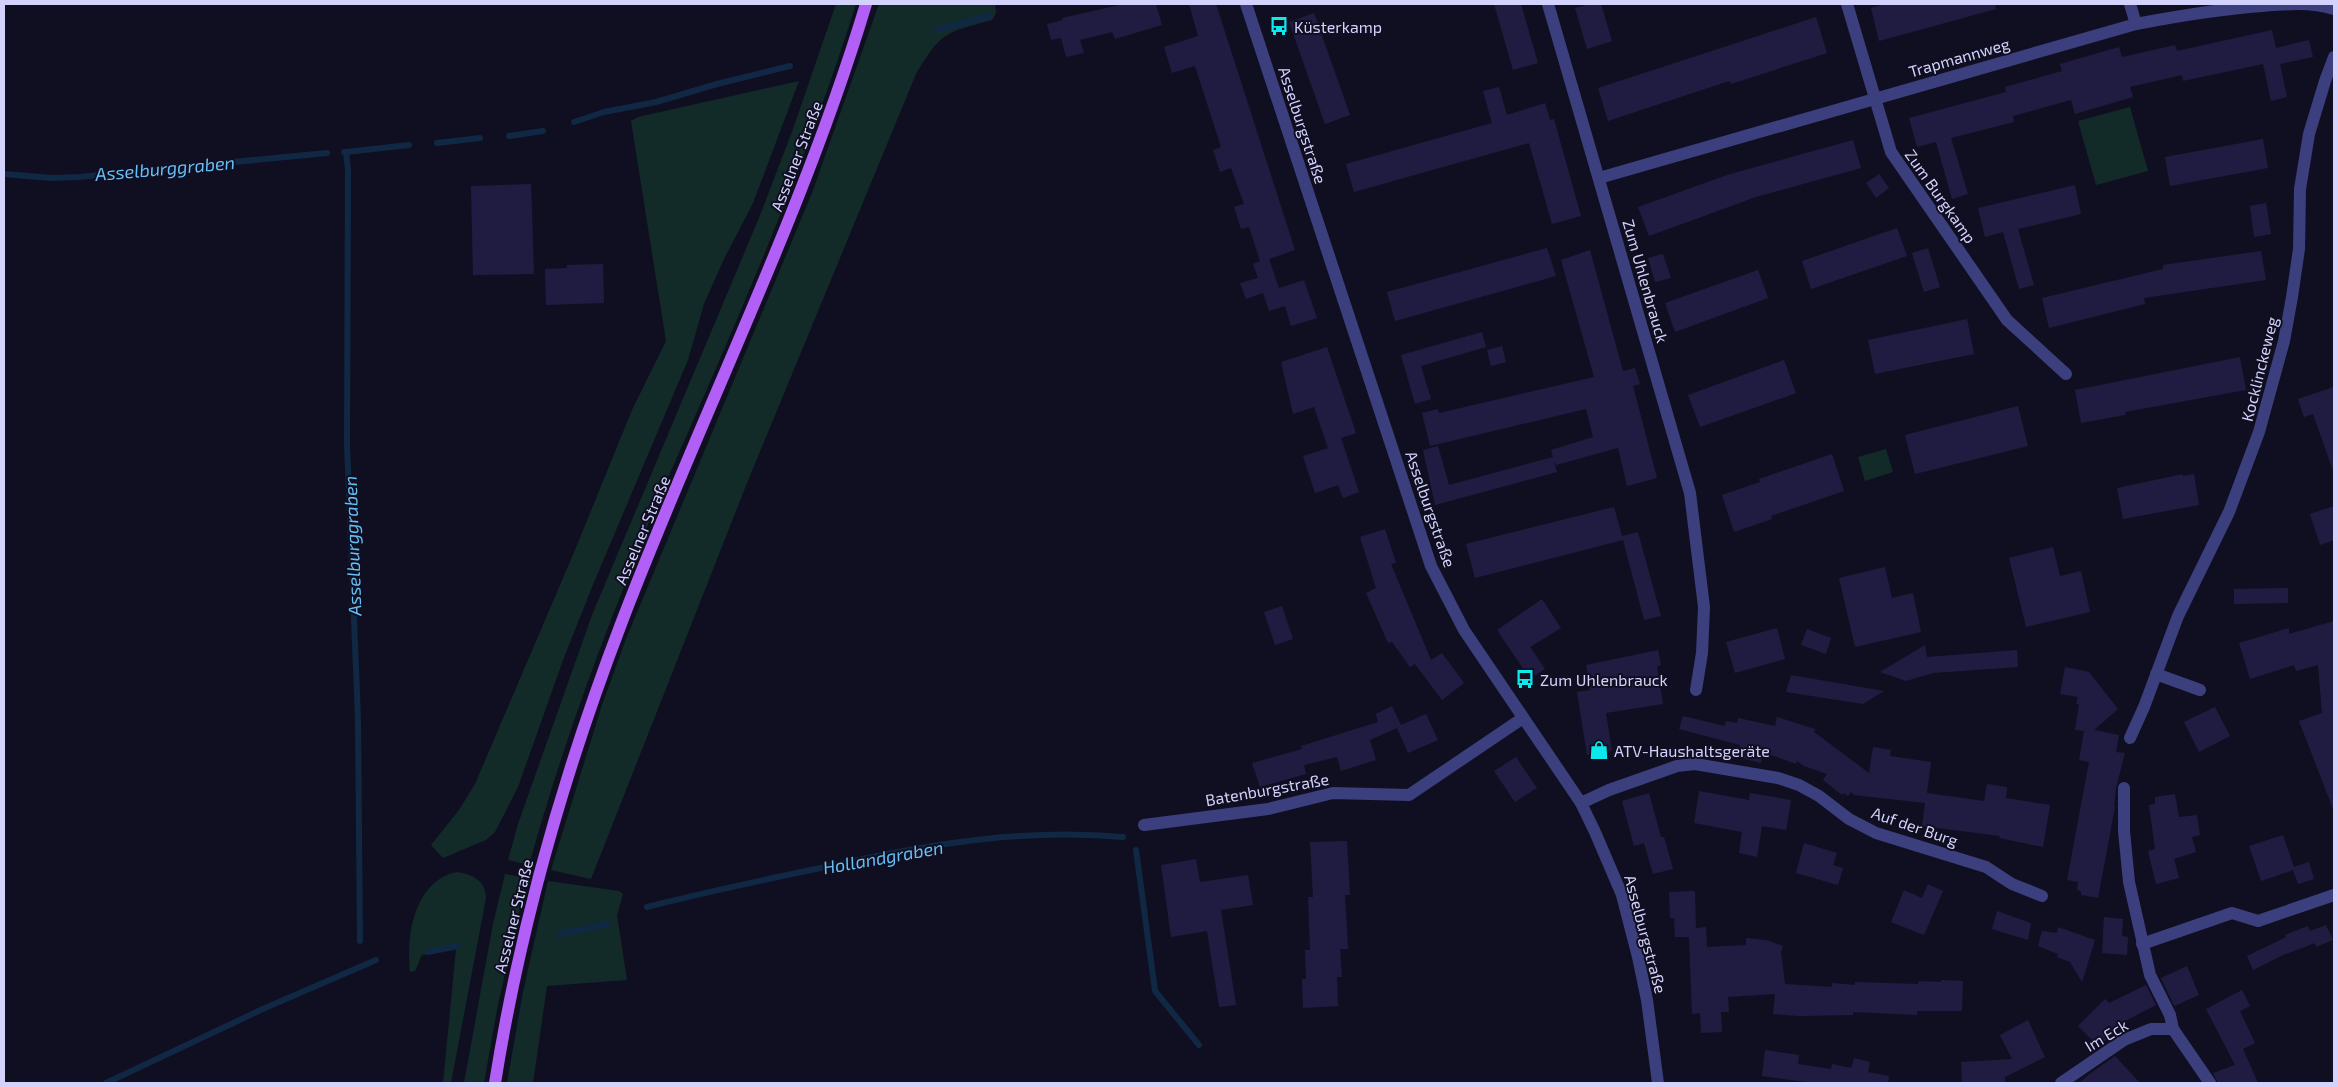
<svg xmlns="http://www.w3.org/2000/svg" width="2338" height="1087" viewBox="0 0 2338 1087" font-family="'Exo 2',sans-serif">
  <rect width="100%" height="100%" fill="#100f21"/>
  <!-- green -->
  <g fill="#122b28">
    <path d="M836,4h20c-54,172 -128,338 -201,503 -9,21 -16,43 -25,65 -39,96 -73,193 -101,293l-21,-5 10,-36 74,-209 167,-397 34,-89z"/>
    <path d="M879,4h121l-5,1 1,8 -4,7c-47,13 -50,11 -76,54l-169,409 -156,396 -40,-9 50,-162 25,-69 186,-446z"/>
    <polygon points="799,81 753,203 723,261 704,304 688,360 592,587 563,660 518,787 495,832 486,840 443,858 431,845 459,810 475,784 575,550 632,410 666,341 631,121 638,117"/>
    <polygon points="2130,107 2148,171 2096,185 2078,121"/>
    <polygon points="1886,449 1893,472 1865,481 1858,457"/>
    <path d="M457,872c15,2 29,9 29,26l-35,185h-8l13,-134 -34,6 -7,16 -5,1c-4,-37 4,-91 47,-100z"/>
    <polygon points="505,874 527,878 498,1004 484,1083 464,1083 493,924"/>
    <polygon points="548,881 619,891 623,894 617,915 627,980 547,986 533,1083 507,1083 523,992"/>
  </g>
  <g fill="none" stroke-linecap="round" stroke-linejoin="round">
    <!-- stream -->
    <g stroke="#102844" stroke-width="6">
      <polyline points="937,30 989,16"/>
      <polyline points="574,122 604,112 656,102 717,84 790,66"/>
      <polyline points="509,136 543,131"/>
      <polyline points="437,143 480,138"/>
      <polyline points="344,152 346,152 348,170 347,444 358,719 360,941"/>
      <polyline points="346,152 409,145"/>
      <polyline points="4,174 51,178 79,177 327,153"/>
      <polyline points="1136,850 1155,991 1199,1045"/>
      <path d="M647,907c62,-16 125,-29 188,-42 94,-21 191,-37 288,-28"/>
      <polyline points="560,934 608,924"/>
      <polyline points="428,952 458,946"/>
      <polyline points="106,1083 265,1008 376,960"/>
    </g>
  </g>
  <!-- building -->
  <g fill="#201c41">
    <polygon points="1124,4 1156,4 1162,25 1115,39 1112,32 1080,40 1084,53 1066,57 1061,38 1051,40 1047,24 1063,20 1062,18"/>
    <polygon points="1189,4 1216,4 1295,250 1269,259 1279,288 1304,280 1317,318 1291,326 1285,306 1269,311 1263,293 1246,299 1240,283 1258,278 1253,264 1260,261 1249,227 1241,229 1234,207 1244,204 1231,168 1220,172 1213,150 1221,147 1195,66 1172,73 1164,47 1198,36"/>
    <polygon points="1494,4 1521,4 1538,63 1513,70"/>
    <polygon points="1590,4 1601,4 1612,41 1587,49 1575,8"/>
    <polygon points="1885,4 1995,4 1996,9 1879,41 1871,8"/>
    <polygon points="1314,13 1350,115 1325,124 1289,22"/>
    <polygon points="1816,17 1827,53 1731,84 1729,81 1608,121 1598,88"/>
    <polygon points="2272,30 2276,48 2309,40 2313,57 2280,64 2287,97 2271,101 2263,64 2183,81 2182,75 2130,87 2133,97 2075,114 2071,100 2013,116 2014,122 1951,138 1968,194 1952,199 1936,142 1917,147 1909,118 2006,92 2005,87 2062,71 2060,64 2119,47 2122,57 2175,45 2177,51"/>
    <polygon points="1499,87 1507,115 1545,103 1550,120 1554,119 1581,216 1552,224 1529,143 1354,192 1346,164 1492,123 1483,91"/>
    <polygon points="2263,139 2268,168 2170,186 2165,157"/>
    <polygon points="1853,140 1861,168 1756,197 1649,236 1638,207 1727,175"/>
    <polygon points="1879,174 1889,188 1876,198 1866,183"/>
    <polygon points="531,184 534,274 473,275 471,186"/>
    <polygon points="2075,185 2081,214 2018,229 2034,285 2019,289 2003,232 1985,237 1978,208"/>
    <polygon points="2266,203 2271,234 2254,237 2250,206"/>
    <polygon points="1897,228 1907,256 1811,289 1802,261"/>
    <polygon points="1547,248 1556,276 1395,321 1387,292"/>
    <polygon points="1928,248 1940,287 1924,292 1912,253"/>
    <polygon points="1590,250 1623,371 1635,368 1640,384 1633,386 1657,478 1627,486 1618,448 1556,465 1554,461 1557,472 1435,505 1423,450 1438,446 1449,485 1553,457 1551,450 1593,437 1586,409 1430,446 1422,413 1438,409 1439,413 1594,377 1561,260"/>
    <polygon points="2261,251 2266,280 2144,298 2145,304 2049,328 2042,298 2163,269 2163,265"/>
    <polygon points="1663,254 1671,278 1655,282 1648,258"/>
    <polygon points="603,264 604,303 546,305 545,269 567,268 567,265"/>
    <polygon points="1758,270 1768,298 1675,332 1665,303"/>
    <polygon points="1967,319 1974,354 1875,374 1868,340"/>
    <polygon points="1482,332 1486,347 1421,366 1431,399 1415,404 1401,355"/>
    <polygon points="1502,346 1506,362 1491,366 1487,350"/>
    <polygon points="1327,347 1356,433 1341,438 1359,492 1343,498 1338,485 1315,493 1303,456 1328,448 1314,407 1293,414 1281,362"/>
    <polygon points="2240,357 2246,390 2125,412 2125,415 2081,423 2075,390"/>
    <polygon points="1784,360 1796,393 1700,427 1688,395"/>
    <polygon points="2334,387 2334,468 2332,468 2313,414 2304,417 2298,399"/>
    <polygon points="2018,406 2028,446 1915,474 1905,435"/>
    <polygon points="1832,454 1844,491 1771,516 1772,519 1734,532 1722,495 1760,482 1759,479"/>
    <polygon points="2183,474 2183,476 2194,474 2199,505 2123,519 2117,488"/>
    <polygon points="2334,506 2334,540 2320,545 2310,514"/>
    <polygon points="1614,507 1622,536 1638,532 1661,616 1644,620 1623,540 1475,578 1466,544"/>
    <polygon points="1385,529 1396,563 1391,564 1431,660 1442,653 1464,683 1442,700 1415,664 1410,667 1392,642 1388,643 1366,593 1376,588 1360,537"/>
    <polygon points="2053,547 2060,576 2081,571 2090,612 2026,627 2009,558"/>
    <polygon points="1885,567 1892,598 1913,593 1921,632 1855,647 1839,578"/>
    <polygon points="2288,588 2288,603 2234,604 2234,589"/>
    <polygon points="1542,599 1561,628 1530,647 1545,669 1530,679 1497,630"/>
    <polygon points="1282,606 1293,639 1275,645 1264,612"/>
    <polygon points="2334,621 2334,809 2333,809 2299,721 2322,713 2318,665 2296,671 2294,665 2250,679 2239,643 2289,628 2289,634"/>
    <polygon points="1777,628 1785,659 1735,673 1726,642"/>
    <polygon points="1807,629 1831,638 1826,654 1801,645"/>
    <polygon points="1925,645 1927,657 2017,650 2018,667 1933,673 1906,681 1880,672"/>
    <polygon points="1658,650 1661,665 1657,666 1663,704 1606,713 1612,751 1587,755 1577,692 1590,690 1586,665"/>
    <polygon points="2065,667 2089,672 2118,709 2094,730 2119,735 2116,752 2125,753 2116,788 2114,806 2115,807 2098,898 2081,895 2081,892 2077,889 2078,882 2067,880 2089,762 2079,760 2084,731 2075,730 2079,704 2076,704 2078,697 2060,694"/>
    <polygon points="1791,675 1849,685 1884,691 1863,704 1786,692"/>
    <polygon points="1392,706 1401,725 1426,714 1438,740 1408,753 1397,728 1370,740 1376,760 1341,771 1337,757 1304,765 1306,774 1260,787 1252,763 1302,749 1301,746 1378,722 1376,714"/>
    <polygon points="2215,707 2230,736 2199,752 2184,722"/>
    <polygon points="1683,716 1725,726 1726,721 1737,723 1738,718 1775,726 1777,717 1815,729 1814,732 1869,773 1873,747 1891,750 1890,756 1931,762 1927,793 1984,801 1987,784 2007,787 2006,798 2050,805 2043,847 1999,838 2000,836 1922,826 1925,803 1854,795 1851,792 1848,796 1844,793 1842,795 1823,780 1827,774 1804,766 1797,761 1796,764 1763,752 1761,763 1737,757 1740,745 1679,729"/>
    <polygon points="1516,757 1537,788 1515,802 1494,771"/>
    <polygon points="1699,791 1749,800 1750,793 1791,800 1786,830 1762,826 1757,857 1739,853 1742,832 1694,823"/>
    <polygon points="1649,793 1661,837 1664,837 1673,869 1653,874 1644,843 1634,846 1622,801"/>
    <polygon points="2175,794 2179,817 2197,815 2200,835 2192,837 2196,852 2174,859 2179,878 2156,884 2148,851 2155,849 2149,805 2155,804 2155,797"/>
    <polygon points="2283,835 2294,867 2309,862 2314,879 2298,884 2293,870 2261,881 2249,846"/>
    <polygon points="1347,841 1350,895 1345,895 1348,949 1340,949 1342,977 1337,977 1338,1006 1303,1008 1302,979 1306,979 1305,950 1310,950 1308,897 1313,897 1310,842"/>
    <polygon points="1804,843 1837,853 1833,865 1843,868 1838,885 1796,873"/>
    <polygon points="1196,859 1200,882 1248,875 1253,905 1221,910 1236,1005 1219,1007 1207,931 1171,937 1161,865"/>
    <polygon points="1928,884 1943,891 1924,935 1891,922 1904,890 1922,898"/>
    <polygon points="1695,891 1696,928 1706,927 1707,947 1746,945 1746,938 1766,940 1783,946 1781,952 1785,984 1832,987 1832,983 1855,985 1855,982 1918,984 1919,981 1941,982 1941,980 1963,981 1962,1011 1917,1011 1917,1015 1853,1012 1853,1015 1799,1016 1773,1014 1775,994 1728,997 1729,1012 1721,1012 1722,1032 1701,1033 1700,1013 1692,1014 1689,937 1675,937 1674,918 1670,918 1669,892"/>
    <polygon points="1997,911 2031,923 2028,940 1992,929"/>
    <polygon points="2104,917 2123,919 2122,936 2128,937 2127,955 2102,953"/>
    <polygon points="2326,925 2333,940 2316,947 2314,940 2315,943 2283,955 2253,970 2247,956 2286,937 2285,935 2308,926 2310,931"/>
    <polygon points="2058,927 2095,940 2082,982 2070,962 2057,957 2058,954 2038,946 2042,931 2057,933"/>
    <polygon points="2187,966 2199,995 2174,1006 2161,978"/>
    <polygon points="2146,985 2156,1005 2127,1020 2099,1047 2078,1026 2105,999 2109,1003"/>
    <polygon points="2242,990 2250,1006 2240,1011 2255,1043 2243,1049 2258,1083 2218,1083 2213,1073 2235,1065 2206,1009"/>
    <polygon points="2028,1020 2045,1057 2005,1077 2005,1083 1962,1083 1961,1062 2012,1059 2000,1035"/>
    <polygon points="1765,1050 1799,1055 1798,1064 1831,1069 1832,1064 1851,1068 1854,1058 1870,1062 1868,1072 1889,1076 1888,1083 1814,1083 1762,1076"/>
    <polygon points="2115,1056 2140,1083 2079,1083 2091,1073"/>
  </g>
  <g fill="none" stroke-linecap="round" stroke-linejoin="round">
    <!-- minor -->
    <g stroke="#3c3f7e" stroke-width="12">
      <polyline points="1246,4 1431,566 1464,630 1581,803 1595,832 1622,895 1638,957 1647,1000 1658,1083"/>
      <polyline points="1548,4 1690,493 1704,607 1702,653 1696,690"/>
      <polyline points="1847,4 1891,152 2007,320 2066,374"/>
      <polyline points="2130,4 2136,24"/>
      <path d="M1599,178l537,-154c42,-8 83,-15 126,-18 24,-2 49,-4 72,3"/>
      <polyline points="2156,674 2200,690"/>
      <polyline points="2130,738 2144,707 2178,616 2229,512 2259,432 2284,341 2292,297 2299,249 2300,189 2309,134 2325,81 2334,57"/>
      <polyline points="2124,788 2124,831 2129,882 2150,975 2170,1015 2173,1029 2210,1083"/>
      <polyline points="1581,803 1609,790 1677,766 1695,764 1778,778 1799,785 1819,796 1849,819 1876,833 1986,867 2012,884 2042,896"/>
      <polyline points="1144,825 1268,809 1333,793 1409,795 1523,718"/>
      <polyline points="2142,944 2232,913 2258,921 2334,895"/>
      <polyline points="2061,1083 2124,1040 2151,1029 2173,1029"/>
    </g>
    <!-- major -->
    <path stroke="#b15ff6" stroke-width="12" d="M495,1083c25,-157 69,-310 126,-459 79,-208 181,-407 245,-620"/>
  </g>
  <!-- icons -->
  <defs>
    <g id="bus-bare" transform="scale(1.5)"><path d="M-5-6H5V4H4V6H2V4H-2V6H-4V4H-5ZM-3.5-4V0h7V-4ZM-3.5 1.2v1.5H-2V1.2ZM2 1.2v1.5H3.5V1.2Z" fill="#0de8ed" stroke="#100f21" stroke-width="2.5" paint-order="stroke"/></g>
    <g id="shop-bare" transform="scale(1.5)"><path d="M-5-2.5h2.3a2.7 3.5 0 0 1 5.4 0H5L5.5 6h-11ZM-1.5-2.5h3a1.5 2.3 0 0 0-3 0Z" fill="#0de8ed" stroke="#100f21" stroke-width="2.5" paint-order="stroke"/></g>
  </defs>
  <g fill-rule="evenodd">
    <use href="#bus-bare" x="1279" y="26"/>
    <use href="#bus-bare" x="1525" y="679"/>
    <use href="#shop-bare" x="1599" y="750"/>
  </g>
  <g text-anchor="middle" dominant-baseline="central" stroke-width="4" stroke-linejoin="round" paint-order="stroke">
    <!-- poi labels -->
    <g font-size="16" fill="#d3d2fc" stroke="#100f21" text-anchor="start">
      <text x="1294" y="26">Küsterkamp</text>
      <text x="1540" y="679">Zum Uhlenbrauck</text>
      <text x="1614" y="750">ATV-Haushaltsgeräte</text>
    </g>
    <!-- street labels -->
    <g font-size="16" fill="#d3d2fc" stroke="#100f21">
      <text transform="translate(1959 57) rotate(-16)">Trapmannweg</text>
      <text transform="translate(1303 125) rotate(72)">Asselburgstraße</text>
      <text transform="translate(796 156) rotate(-69)">Asselner Straße</text>
      <text transform="translate(1941 196) rotate(55)">Zum Burgkamp</text>
      <text transform="translate(1646 281) rotate(74)">Zum Uhlenbrauck</text>
      <text transform="translate(2259 369) rotate(-76)">Kocklinckeweg</text>
      <text transform="translate(1431 509) rotate(71)">Asselburgstraße</text>
      <text transform="translate(642 530) rotate(-67)">Asselner Straße</text>
      <text transform="translate(1267 789) rotate(-10)">Batenburgstraße</text>
      <text transform="translate(1915 826) rotate(19)">Auf der Burg</text>
      <text transform="translate(513 916) rotate(-76)">Asselner Straße</text>
      <text transform="translate(1646 934) rotate(75)">Asselburgstraße</text>
      <text transform="translate(2106 1035) rotate(-31)">Im Eck</text>
    </g>
    <!-- water labels -->
    <g font-size="18" font-style="italic" fill="#66bff6" stroke="#100f21">
      <text transform="translate(165 168) rotate(-5)">Asselburggraben</text>
      <text transform="translate(352 546) rotate(-92)">Asselburggraben</text>
      <text transform="translate(883 857) rotate(-10)">Hollandgraben</text>
    </g>
  </g>
  <!-- border -->
  <rect width="2338" height="1087" fill="none" stroke="#d3d2fc" stroke-width="10"/>
</svg>
